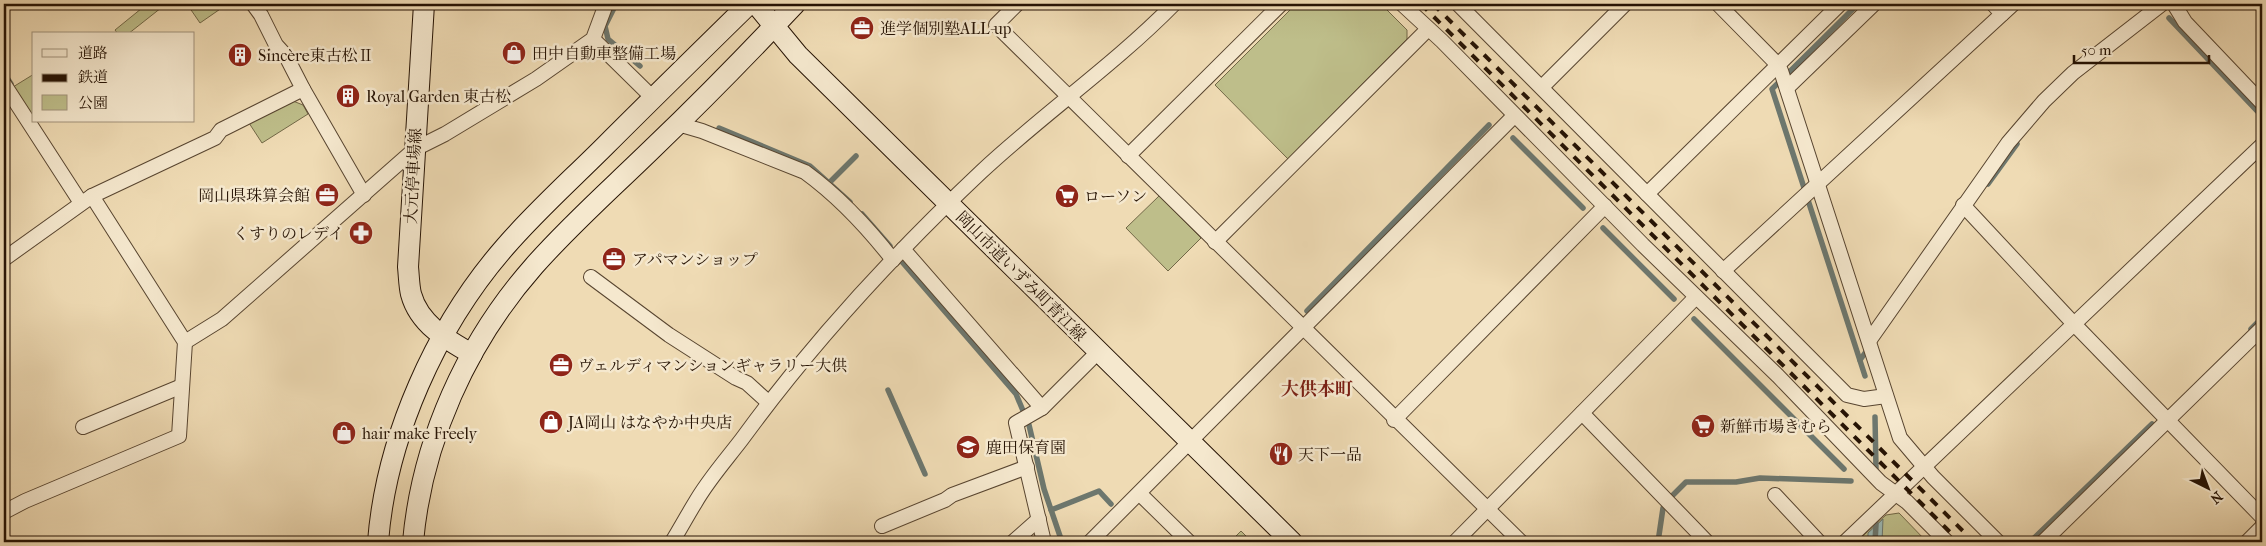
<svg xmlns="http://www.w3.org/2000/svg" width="2266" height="546" viewBox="0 0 2266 546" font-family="'IM FELL French Canon','Noto Serif JP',serif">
  <rect width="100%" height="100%" fill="#efdbb4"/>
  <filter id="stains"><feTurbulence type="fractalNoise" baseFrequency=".004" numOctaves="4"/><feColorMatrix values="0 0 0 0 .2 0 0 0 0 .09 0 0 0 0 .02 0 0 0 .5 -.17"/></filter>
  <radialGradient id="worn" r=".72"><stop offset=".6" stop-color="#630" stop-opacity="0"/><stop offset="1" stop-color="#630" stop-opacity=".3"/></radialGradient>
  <!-- green -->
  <g fill="#bebe8a" stroke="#726847">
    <polygon points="147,4 166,4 128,34 118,34 115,30"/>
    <polygon points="187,4 225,4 226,5 200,23"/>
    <polygon points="1296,4 1381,4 1407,30 1407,39 1288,159 1215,85"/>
    <polygon points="34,74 34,120 13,87"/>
    <polygon points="293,101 303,105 308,114 262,143 249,123"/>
    <polygon points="1159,196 1201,238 1168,271 1126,228"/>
    <polygon points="1899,513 1927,542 1856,542 1886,515"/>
    <polygon points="1241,531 1252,542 1230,542"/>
  </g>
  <!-- water -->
  <polygon fill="#9cb9b4" stroke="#6d776e" points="1883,519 1882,542 1868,542 1868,533"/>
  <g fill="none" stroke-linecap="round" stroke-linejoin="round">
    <!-- stream -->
    <g stroke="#6d776e" stroke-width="5.5">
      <polyline points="616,4 605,26 608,39 640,66"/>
      <polyline points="1858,4 1772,89 1865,376"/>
      <polyline points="2169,18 2262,116"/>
      <polyline points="4,73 11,84"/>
      <polyline points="719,128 810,166 850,202"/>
      <polyline points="1513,138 1583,208"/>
      <polyline points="830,182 856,156"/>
      <polyline points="1988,184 2017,144"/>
      <polyline points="862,214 890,246"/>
      <polyline points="1603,228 1674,299"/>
      <polyline points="897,256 1016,394 1029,425 1044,489 1062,542"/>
      <polyline points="1307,311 1489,125"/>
      <polyline points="1694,319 1844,469"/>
      <polyline points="2251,329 2262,318"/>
      <polyline points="1860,360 1865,353"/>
      <polyline points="888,390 925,474"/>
      <polyline points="1875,417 1876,469"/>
      <polyline points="1672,496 1686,482 1736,482 1760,478 1851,481"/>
      <polyline points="1051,510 1099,491 1111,504"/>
      <polyline points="1658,542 1663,508"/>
      <polyline points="1875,542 1876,524"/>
      <polyline points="2030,542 2152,424"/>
    </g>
    <!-- street casing -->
    <g stroke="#584530" stroke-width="16">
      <g id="street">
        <polyline points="253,4 261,15 276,45 286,56 303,89 364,195"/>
        <polyline points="1017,4 996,25 1521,542"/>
        <polyline points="1402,4 1442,41 1643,245 1778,376 1881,483 1907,502 1947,542"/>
        <polyline points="1458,4 1847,395 1864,399 1886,396"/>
        <polyline points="1718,4 1778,65 1781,71 1900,438 1933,477 1998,542"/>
        <polyline points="1993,4 2002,14"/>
        <polyline points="2174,4 2185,22 2262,103"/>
        <polyline points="593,39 653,98"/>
        <polyline points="4,84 81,203"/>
        <polyline points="1542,87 1625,4"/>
        <polyline points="1787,88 1874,4"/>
        <path d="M678,124l24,7 103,41c33,24 63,56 88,88"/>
        <polyline points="1128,156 1281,4"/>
        <polyline points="1647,194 1840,4"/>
        <polyline points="1963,205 2074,324 2262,517"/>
        <polyline points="1215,242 1428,29"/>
        <polyline points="903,249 1042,408 1016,423 1044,542"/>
        <polyline points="4,259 92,196 215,138 221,130 303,89"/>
        <polyline points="1723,271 2013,4"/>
        <polyline points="591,277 669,335 736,378 747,383 768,402"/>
        <polyline points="1869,341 2008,143 2044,101 2073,73 2162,4"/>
        <polyline points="185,342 222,319 415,149 445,134 536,79 593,39 606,4"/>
        <polyline points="1042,408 1098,352"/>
        <polyline points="1582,413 1707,542"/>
        <polyline points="1394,420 1605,206"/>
        <polyline points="83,427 182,386"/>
        <polyline points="1140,494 1189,542"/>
        <polyline points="1775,495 1819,542"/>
        <polyline points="4,512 25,501 179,436 185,342 92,196"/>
        <polyline points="882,526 945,500 952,495 1027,467"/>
        <path d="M672,542c8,-13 15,-26 23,-39 13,-23 31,-43 47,-64 70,-96 152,-185 239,-267 62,-58 133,-107 193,-168"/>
        <polyline points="1013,542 1039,519"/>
        <polyline points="1090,542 1514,116"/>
        <polyline points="1455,542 1696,297"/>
        <polyline points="1845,542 2262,145"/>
        <polyline points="2043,542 2262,328"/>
        <polyline points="2247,542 2262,527"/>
      </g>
    </g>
    <!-- secondary casing -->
    <g stroke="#261304" stroke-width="22">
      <g id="secondary">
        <path d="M424,4l-16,263c1,9 1,19 3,27 8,30 36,46 61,60"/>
        <polyline points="756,4 798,55 1292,542"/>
        <path d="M378,542c8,-104 58,-216 127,-295 31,-36 67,-68 101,-102 47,-47 95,-94 143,-141"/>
        <path d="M413,542c9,-101 54,-200 121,-276 36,-41 78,-78 118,-117 49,-47 97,-96 143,-145"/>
      </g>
    </g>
    <!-- street -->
    <use href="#street" stroke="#f5e8ce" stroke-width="14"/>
    <!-- secondary -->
    <use href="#secondary" stroke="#f5e8ce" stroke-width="20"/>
    <!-- rail -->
    <g stroke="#261304" stroke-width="4" stroke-dasharray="9 9" stroke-linecap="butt">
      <polyline points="1421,4 1960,542"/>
      <polyline points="1433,4 1974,542"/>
    </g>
  </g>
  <!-- icons -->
  <defs>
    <g id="office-disc" transform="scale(1.25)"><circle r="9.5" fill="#8f2418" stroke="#f5e8ce"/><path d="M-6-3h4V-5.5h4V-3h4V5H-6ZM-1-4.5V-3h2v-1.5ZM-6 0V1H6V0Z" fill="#fff"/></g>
    <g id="shop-disc" transform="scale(1.25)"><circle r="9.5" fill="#8f2418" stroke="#f5e8ce"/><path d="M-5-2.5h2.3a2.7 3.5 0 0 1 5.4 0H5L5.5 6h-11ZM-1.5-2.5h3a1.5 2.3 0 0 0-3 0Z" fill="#fff"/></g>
    <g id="building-disc" transform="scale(1.25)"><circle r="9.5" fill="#8f2418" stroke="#f5e8ce"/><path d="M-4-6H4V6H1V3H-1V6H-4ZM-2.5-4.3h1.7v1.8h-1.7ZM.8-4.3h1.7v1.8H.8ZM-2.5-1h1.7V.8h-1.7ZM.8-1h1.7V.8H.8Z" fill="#fff"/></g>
    <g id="supermarket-disc" transform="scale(1.25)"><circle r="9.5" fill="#8f2418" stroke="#f5e8ce"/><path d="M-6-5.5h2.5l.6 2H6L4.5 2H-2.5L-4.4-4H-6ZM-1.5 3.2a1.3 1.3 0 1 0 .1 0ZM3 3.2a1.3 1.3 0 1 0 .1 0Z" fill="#fff"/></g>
    <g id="pharmacy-disc" transform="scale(1.25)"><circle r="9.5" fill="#8f2418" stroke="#f5e8ce"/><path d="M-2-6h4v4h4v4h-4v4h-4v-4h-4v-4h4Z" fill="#fff"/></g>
    <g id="school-disc" transform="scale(1.25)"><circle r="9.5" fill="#8f2418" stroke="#f5e8ce"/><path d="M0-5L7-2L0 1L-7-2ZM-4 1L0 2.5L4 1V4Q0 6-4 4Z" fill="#fff"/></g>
    <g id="restaurant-disc" transform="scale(1.25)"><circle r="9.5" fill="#8f2418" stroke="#f5e8ce"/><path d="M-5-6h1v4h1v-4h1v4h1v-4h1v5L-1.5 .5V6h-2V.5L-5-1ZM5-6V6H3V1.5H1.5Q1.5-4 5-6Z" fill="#fff"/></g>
  </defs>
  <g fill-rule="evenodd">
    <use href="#office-disc" x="862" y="28"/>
    <use href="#shop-disc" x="514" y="53"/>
    <use href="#building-disc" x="240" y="55"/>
    <use href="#building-disc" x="348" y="96"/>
    <use href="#office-disc" x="327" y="195"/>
    <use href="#supermarket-disc" x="1067" y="196"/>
    <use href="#pharmacy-disc" x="361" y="233"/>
    <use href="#office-disc" x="614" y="259"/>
    <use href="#office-disc" x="561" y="365"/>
    <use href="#shop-disc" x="551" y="422"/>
    <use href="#supermarket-disc" x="1703" y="426"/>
    <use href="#shop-disc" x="344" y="433"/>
    <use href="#school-disc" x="968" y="447"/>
    <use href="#restaurant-disc" x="1281" y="454"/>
  </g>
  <g text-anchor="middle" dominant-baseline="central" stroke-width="5" stroke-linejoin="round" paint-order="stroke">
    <!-- poi labels -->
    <g font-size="16" fill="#261304" stroke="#f5e8ce" text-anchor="start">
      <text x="880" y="28">進学個別塾ALL-up</text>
      <text x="532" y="53">田中自動車整備工場</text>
      <text x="258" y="55">Sincère東古松Ⅱ</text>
      <text x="366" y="96">Royal Garden 東古松</text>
      <text x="310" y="195" text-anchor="end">岡山県珠算会館</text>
      <text x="1084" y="196">ローソン</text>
      <text x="344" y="233" text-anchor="end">くすりのレデイ</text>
      <text x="632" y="259">アパマンショップ</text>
      <text x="578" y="365">ヴェルディマンションギャラリー大供</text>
      <text x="568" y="422">JA岡山 はなやか中央店</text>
      <text x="1720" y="426">新鮮市場きむら</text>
      <text x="362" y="433">hair make Freely</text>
      <text x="986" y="447">鹿田保育園</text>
      <text x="1298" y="454">天下一品</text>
    </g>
    <!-- street labels -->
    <g font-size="16" fill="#261304" stroke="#f5e8ce">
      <text transform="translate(413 176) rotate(-87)">大元停車場線</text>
      <text transform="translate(1021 276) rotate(45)">岡山市道いずみ町青江線</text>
    </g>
    <!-- neighbourhood labels -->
    <g font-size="18" font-weight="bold" fill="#7a1f14" stroke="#f5e8ce">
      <text x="1317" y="389">大供本町</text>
    </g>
  </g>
  <!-- margin -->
  <rect width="2266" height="546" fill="none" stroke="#efdbb4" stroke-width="20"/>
  <rect x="5" y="5" width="2256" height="536" fill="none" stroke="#261304" stroke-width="2.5"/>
  <rect x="10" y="10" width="2246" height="526" fill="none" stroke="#261304"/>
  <!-- legend -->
  <rect x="32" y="32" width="162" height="90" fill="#f5e8ce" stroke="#a2937d"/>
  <rect x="42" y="49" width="25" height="8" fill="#f5e8ce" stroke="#a2937d"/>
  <text x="78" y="58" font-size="15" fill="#261304">道路</text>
  <rect x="42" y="74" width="25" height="8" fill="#261304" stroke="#a2937d"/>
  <text x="78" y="82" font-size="15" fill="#261304">鉄道</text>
  <rect x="42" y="95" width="25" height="15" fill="#bebe8a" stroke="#a2937d"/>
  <text x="78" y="108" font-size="15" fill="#261304">公園</text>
  <!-- north arrow -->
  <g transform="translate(2208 488) rotate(138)" stroke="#f5e8ce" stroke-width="4" paint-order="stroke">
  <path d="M0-4L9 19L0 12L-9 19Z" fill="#261304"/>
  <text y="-8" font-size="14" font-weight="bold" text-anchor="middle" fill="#261304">N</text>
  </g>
  <!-- scale -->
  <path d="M2074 55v8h135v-8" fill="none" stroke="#261304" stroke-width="2.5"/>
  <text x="2081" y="55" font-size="15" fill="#261304" stroke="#f5e8ce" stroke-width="4" paint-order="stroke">50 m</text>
  <rect width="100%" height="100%" filter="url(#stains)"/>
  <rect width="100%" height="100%" fill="url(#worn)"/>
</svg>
